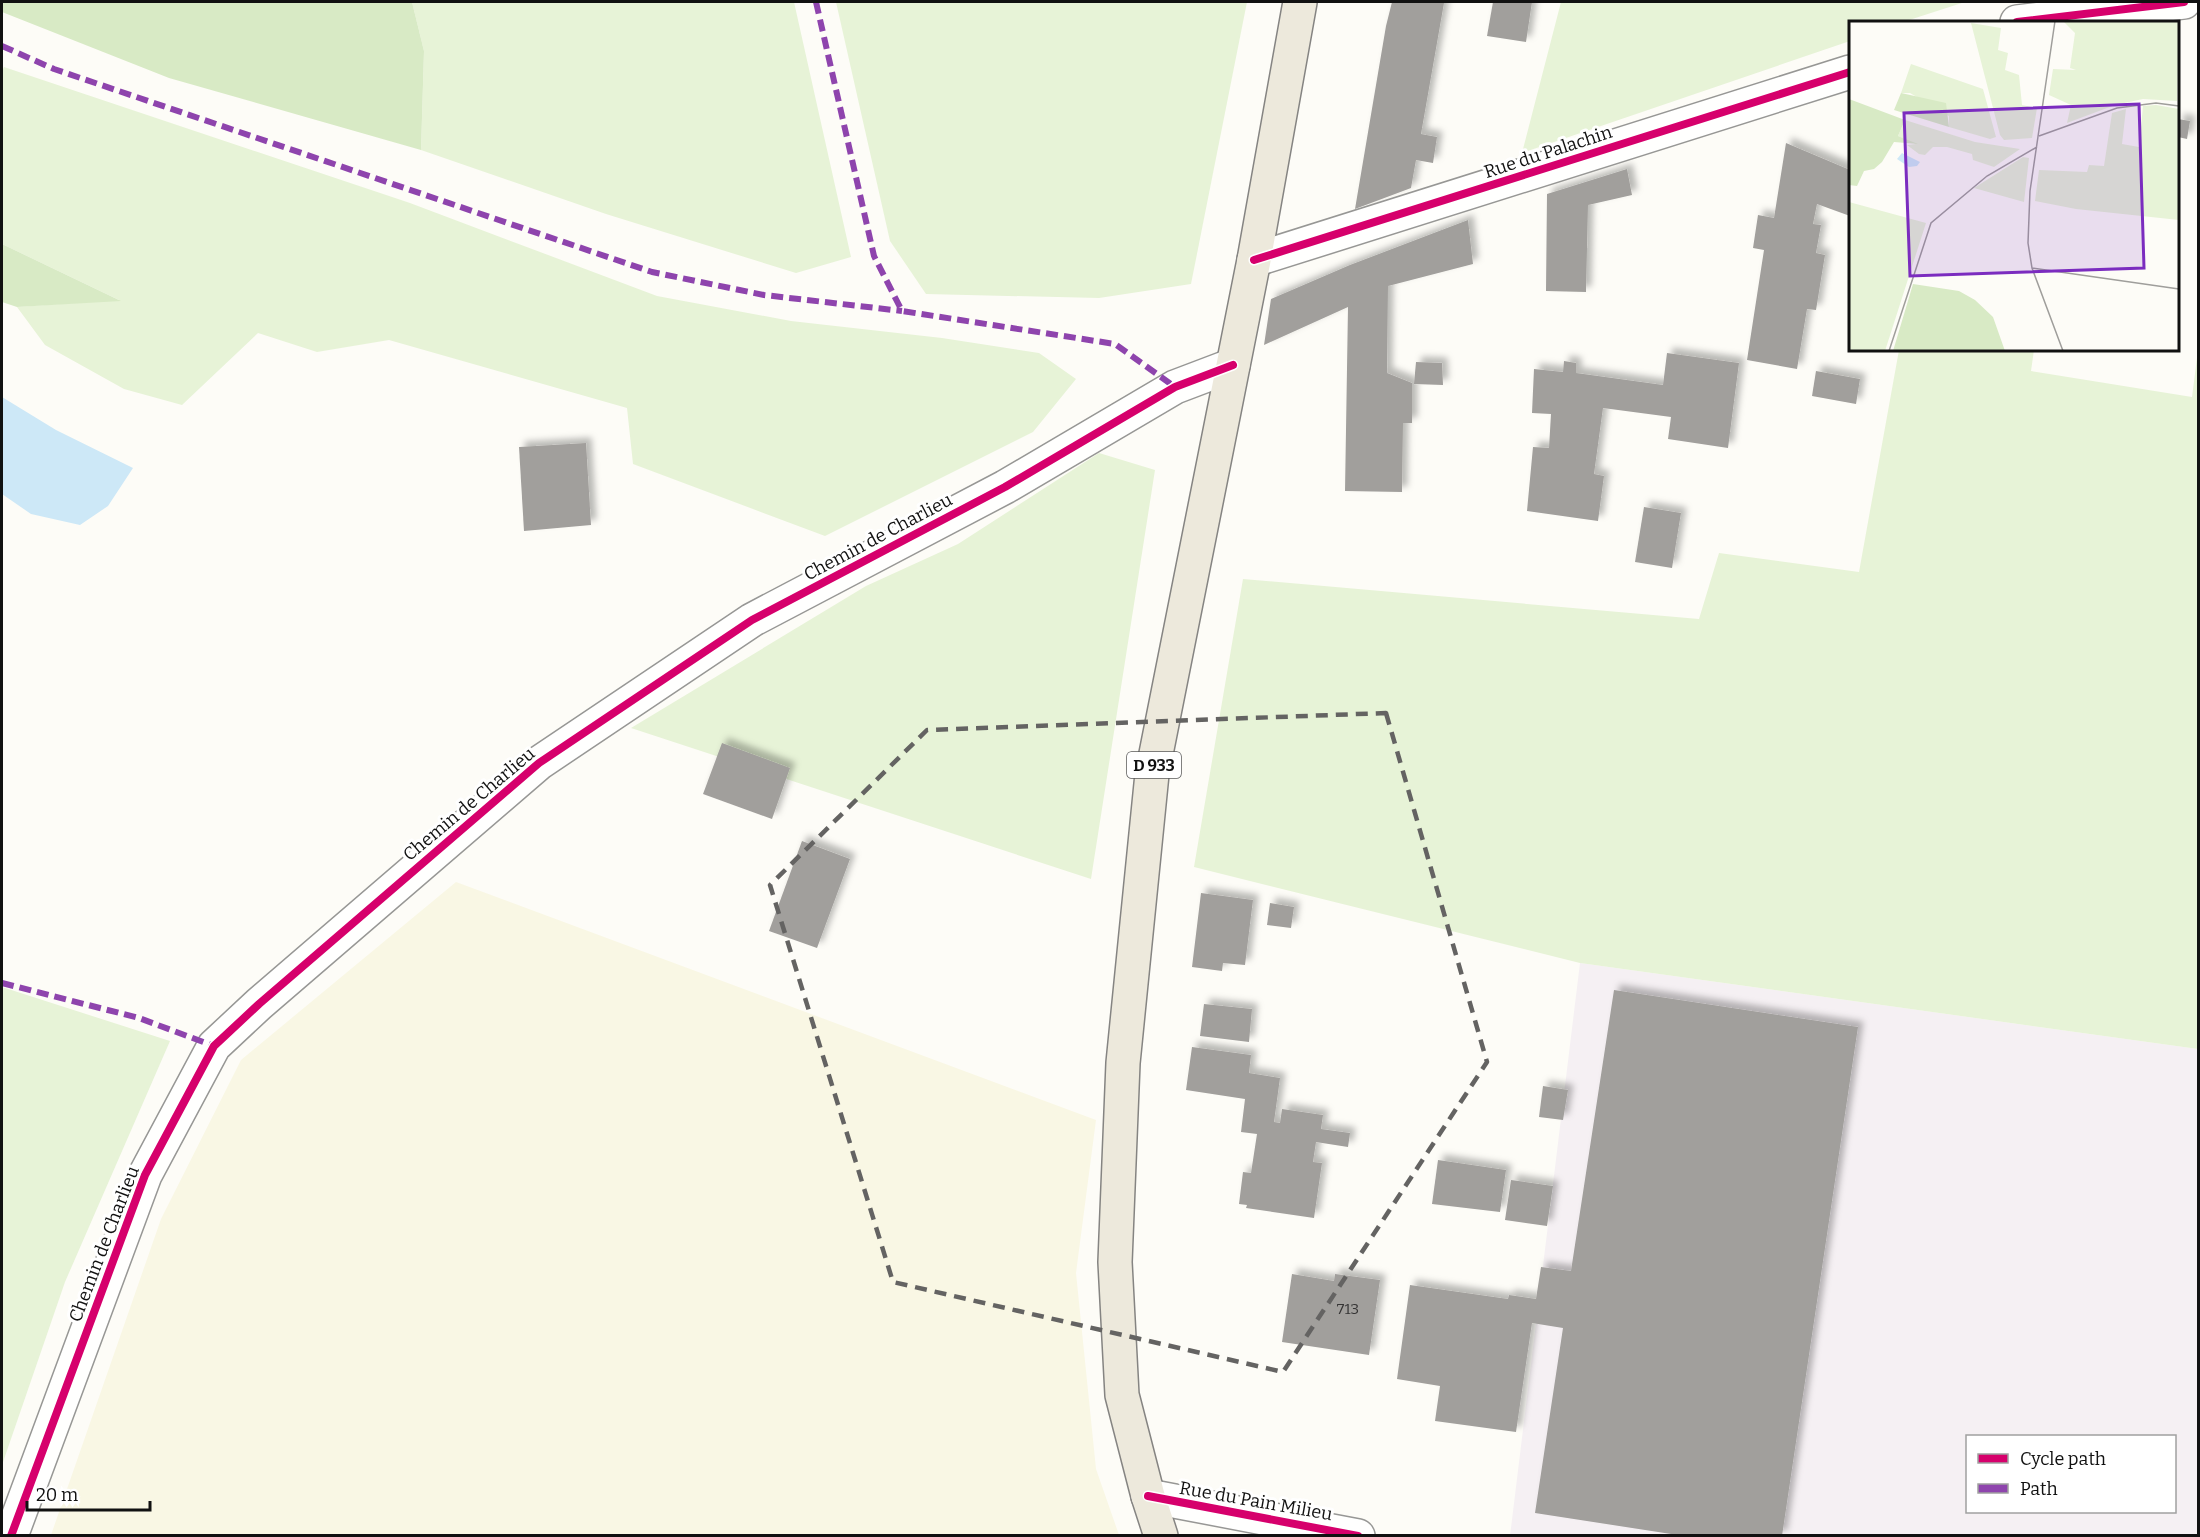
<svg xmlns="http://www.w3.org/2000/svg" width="2200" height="1537" viewBox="0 0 2200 1537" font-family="Bitter,serif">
  <defs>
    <filter id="shadow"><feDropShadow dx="5.5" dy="-5.5" stdDeviation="3" flood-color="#0004"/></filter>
  </defs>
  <rect width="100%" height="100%" fill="#fdfcf7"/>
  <!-- industrial -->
  <path fill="#f5f0f3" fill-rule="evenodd" d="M1580,963l618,86v486l-688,1zM1968,1436h206v76h-206z"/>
  <!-- farmland -->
  <polygon fill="#f9f7e4" points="456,882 1096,1120 1076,1273 1096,1469 1119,1535 51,1535 161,1219 241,1060"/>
  <!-- green -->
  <g fill="#e7f3d7">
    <polygon points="412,2 794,2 851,257 796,273 606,214 421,150 424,51"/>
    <polygon points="836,2 1247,2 1191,284 1099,298 926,294 890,241"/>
    <polygon points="1561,2 1965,2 1903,22 1850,22 1850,41 1522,153"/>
    <polygon points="4,67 410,203 657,296 791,321 942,338 1039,353 1076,379 1033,432 825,536 633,464 627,408 389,340 317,352 258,333 182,405 124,389 45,345 17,307 119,300 2,244 2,71"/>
    <polygon points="1899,350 2034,350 2031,371 2192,397 2198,350 2198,1049 1580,963 1194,867 1243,579 1699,619 1719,553 1859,572"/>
    <polygon points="1099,453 1155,470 1091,879 631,728 866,586 958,544"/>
    <polygon points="2,987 170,1041 65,1282 2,1465"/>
  </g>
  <!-- forest -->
  <g fill="#d8eac5">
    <polygon points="2,2 412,2 424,51 421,150 169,78 2,12"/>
    <polygon points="2,244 121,301 17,307 2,302"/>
  </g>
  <!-- water -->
  <polygon fill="#cde8f7" points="2,397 56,430 133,468 108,506 80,525 31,514 2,494"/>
  <!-- building -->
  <g fill="#a19f9c" filter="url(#shadow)">
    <polygon points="1392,2 1444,3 1421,134 1437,137 1433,163 1416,160 1411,188 1355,209 1386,26"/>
    <polygon points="1493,2 1532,2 1526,42 1487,36"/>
    <polygon points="2178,119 2190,121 2187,139 2178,137"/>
    <polygon points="1786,143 1850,170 1850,216 1817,204 1813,224 1821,225 1816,253 1825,255 1816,310 1807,309 1797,369 1747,360 1764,250 1753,248 1758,215 1774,218"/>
    <polygon points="1627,169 1632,195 1588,205 1586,292 1546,291 1547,194"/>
    <polygon points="1468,220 1473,264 1388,286 1387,373 1412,383 1412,423 1403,423 1402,492 1345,491 1348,307 1264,345 1271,299 1350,265"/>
    <polygon points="1667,353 1739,363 1728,448 1668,439 1671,417 1603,408 1594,474 1604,476 1598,521 1527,511 1533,447 1549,448 1551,414 1532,413 1534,369 1563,372 1564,361 1576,363 1576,373 1663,385"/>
    <polygon points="1416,362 1442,363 1443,385 1414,384"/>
    <polygon points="1816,371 1860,379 1856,404 1812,396"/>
    <polygon points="586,443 591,525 524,531 519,447"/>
    <polygon points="1644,507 1681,513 1672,568 1635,562"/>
    <polygon points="722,743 790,768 772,819 703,794"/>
    <polygon points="802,841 850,859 817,948 769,931"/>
    <polygon points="1201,893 1253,900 1245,965 1223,963 1222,971 1192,967"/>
    <polygon points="1270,903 1294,907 1291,928 1267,925"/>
    <polygon points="1614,990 1858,1027 1782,1536 1684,1536 1535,1513 1563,1328 1532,1323 1516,1432 1435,1421 1440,1386 1397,1379 1410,1285 1508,1299 1509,1295 1536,1299 1541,1267 1571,1271"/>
    <polygon points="1204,1004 1252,1009 1249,1042 1200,1036"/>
    <polygon points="1192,1047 1251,1055 1249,1073 1280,1078 1274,1122 1280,1123 1282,1109 1323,1115 1321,1129 1350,1133 1348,1147 1316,1142 1313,1162 1322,1163 1314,1218 1246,1208 1247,1205 1239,1204 1243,1172 1251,1173 1257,1134 1241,1132 1245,1099 1186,1090"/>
    <polygon points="1543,1086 1568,1090 1563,1120 1539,1117"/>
    <polygon points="1438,1160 1506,1170 1500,1212 1432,1204"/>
    <polygon points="1511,1180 1553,1186 1547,1226 1505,1220"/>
    <polygon points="1292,1274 1334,1281 1335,1274 1380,1280 1369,1355 1282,1342"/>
  </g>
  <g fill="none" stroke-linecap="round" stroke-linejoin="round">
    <!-- street casing -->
    <g stroke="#979795" stroke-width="36">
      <g id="street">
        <polyline points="2017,22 2184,2"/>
        <polyline points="1254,260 1850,72"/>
        <polyline points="1148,1496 1358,1536"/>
        <polyline points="11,1536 145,1175 214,1046 259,1004 539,763 752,620 1005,487 1175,387 1233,365"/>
      </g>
    </g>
    <!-- primary casing -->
    <g stroke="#858482" stroke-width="36">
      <polyline id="primary" points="1161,1536 1148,1496 1122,1395 1115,1262 1123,1063 1152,774 1254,260 1300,2"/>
    </g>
    <!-- street -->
    <use href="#street" stroke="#fffffe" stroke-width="33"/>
    <!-- primary -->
    <use href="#primary" stroke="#ede9dc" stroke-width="33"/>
    <!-- quiet -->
    <g stroke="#8e44ad" stroke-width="6" stroke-dasharray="12 6" stroke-linecap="butt">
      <polyline points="816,2 874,256 902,311 1115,344 1175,387"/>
      <polyline points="2,46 54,69 652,272 764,295 902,311"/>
      <polyline points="2,983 139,1018 214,1046"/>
    </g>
    <!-- cycleway casing -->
    <g stroke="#fff" stroke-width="11">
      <g id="cycleway">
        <polyline points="2017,22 2184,2"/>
        <polyline points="1254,260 1850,72"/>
        <polyline points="1148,1496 1358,1536"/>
        <polyline points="11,1536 145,1175 214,1046 259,1004 539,763 752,620 1005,487 1175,387 1233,365"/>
      </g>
    </g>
    <!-- cycleway -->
    <use href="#cycleway" stroke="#d6006c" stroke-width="8"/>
  </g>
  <!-- marked area -->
  <path fill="none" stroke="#646362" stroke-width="4.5" stroke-dasharray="12 8" stroke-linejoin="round" d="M1386,713l101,349 -204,310 -390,-90 -123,-397 157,-155z"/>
  <g text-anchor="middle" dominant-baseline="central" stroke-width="6" stroke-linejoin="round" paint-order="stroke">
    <!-- number labels -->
    <g font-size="15" fill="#353434">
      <text x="1348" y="1309">713</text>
    </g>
    <!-- shield labels -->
    <rect fill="#fff" stroke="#585858" stroke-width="1.5" x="1127" y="752" width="54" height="26" rx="4.5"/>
    <g font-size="16" font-weight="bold" fill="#111">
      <text x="1154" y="765">D 933</text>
    </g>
    <!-- street labels -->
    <g font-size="18" fill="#111" stroke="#fff">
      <text transform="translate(1548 152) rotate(-18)">Rue du Palachin</text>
      <text transform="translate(878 537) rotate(-28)">Chemin de Charlieu</text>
      <text transform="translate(469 804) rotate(-40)">Chemin de Charlieu</text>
      <text transform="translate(104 1244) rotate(-69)">Chemin de Charlieu</text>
      <text transform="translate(1256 1501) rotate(10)">Rue du Pain Milieu</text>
    </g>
  </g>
  <!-- overview -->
  <g transform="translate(1849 21)">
    <rect width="330" height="330" fill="#fdfcf7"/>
    <path d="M214,0h116l-2,80 -34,-2 -28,6 -48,18 4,-18 -22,-10 4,-26 23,1 -6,-2 5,-35zM122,2l30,5 -3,22 10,3 -3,17 14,5 3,30 15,3 -5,30 -28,2 -4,-5zM62,43l72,25 13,48 -6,2 -41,-12v-11l-39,-23h-9zM307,84l23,4v111l-103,-11 -41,-8 4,-31 48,2 2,-7 15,1 8,-53 14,-4 -4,35 17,3 4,-41zM56,99l70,22 45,7 -26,18 -21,-7 -1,-6 -25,-7h-14l-8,8 -6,-1 -12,-9 9,-1 -18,-8zM174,136l6,1 -5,44 -50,-14zM0,181l77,21 -41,128h-36z" fill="#e7f3d7"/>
    <path d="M52,72l45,10 3,24 -55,-17zM0,78l56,21 -7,16 20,8 -24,-2 -12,20 -8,7 -10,2 -7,15 -8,-1zM64,263l46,7 16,9 18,17 12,34h-112z" fill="#d8eac5"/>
    <path d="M53,132l18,9 -3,4 -8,1 -12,-8z" fill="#cde8f7"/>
    <path fill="none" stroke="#9f9e9b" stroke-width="1.5" d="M206,0l-25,170 -2,52 4,25 31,83M190,115l78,-28 39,-5 23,3M183,247l147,21M40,330l42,-128 56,-47 50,-29"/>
    <path fill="#7b2cbf" fill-opacity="0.15" stroke="#7b2cbf" stroke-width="3" d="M290,83l5,164 -234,8 -6,-163z"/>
    <rect width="330" height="330" fill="none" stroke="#111" stroke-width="3"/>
  </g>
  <!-- border -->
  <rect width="2200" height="1537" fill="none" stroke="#111111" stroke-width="6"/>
  <!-- legend -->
  <rect x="1966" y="1435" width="210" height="78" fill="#ffffff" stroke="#a0a0a0" stroke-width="1.5"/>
  <rect x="1978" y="1454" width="30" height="9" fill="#d6006c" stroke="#a0a0a0" stroke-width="1.5"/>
  <text x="2020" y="1465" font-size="18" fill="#111111">Cycle path</text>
  <rect x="1978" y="1484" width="30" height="9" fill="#8e44ad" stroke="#a0a0a0" stroke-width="1.5"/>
  <text x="2020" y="1495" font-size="18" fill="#111111">Path</text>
  <!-- scale -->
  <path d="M27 1501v9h123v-9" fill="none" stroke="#111111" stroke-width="3"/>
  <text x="36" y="1501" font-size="18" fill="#111111" stroke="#ffffff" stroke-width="4.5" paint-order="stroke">20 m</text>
</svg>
